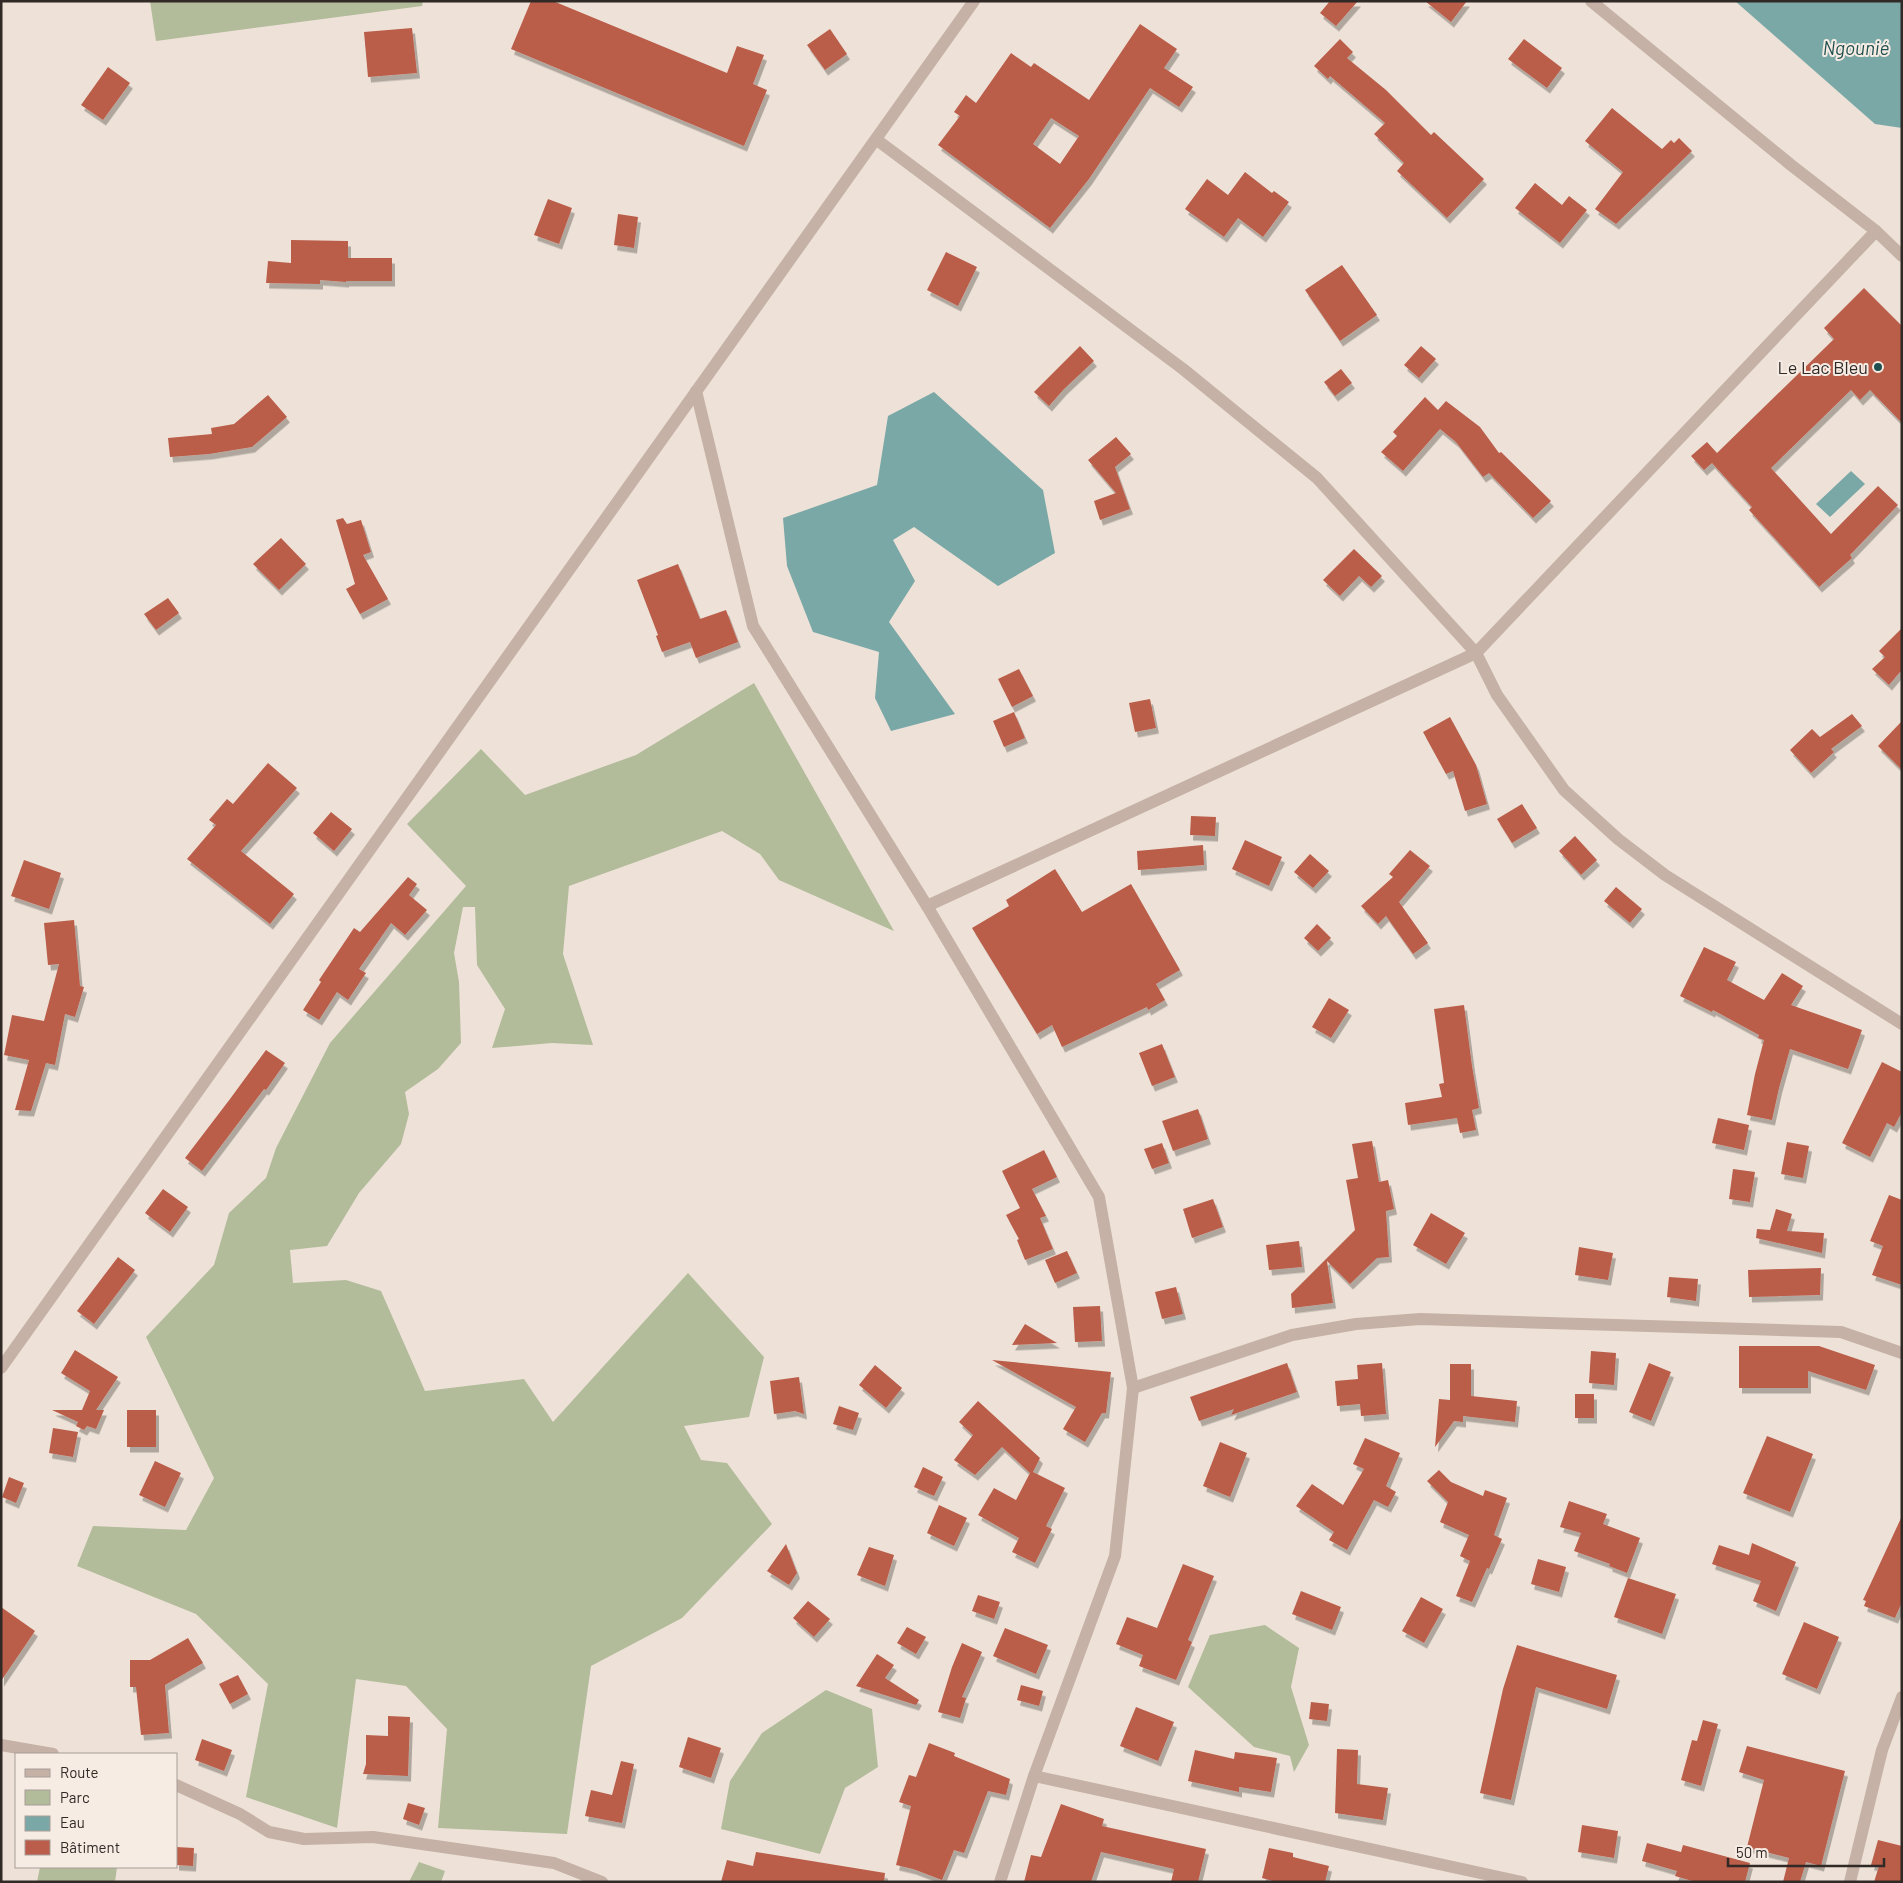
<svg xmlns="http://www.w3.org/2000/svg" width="1903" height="1883" viewBox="0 0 1903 1883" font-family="Barlow,sans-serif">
  <defs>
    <filter id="shadow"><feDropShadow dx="3" dy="5.5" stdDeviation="0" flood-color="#0004"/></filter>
  </defs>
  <rect width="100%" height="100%" fill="#eee2d8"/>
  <!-- green -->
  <g fill="#b2bb9a">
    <polygon points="150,1 423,1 422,6 156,41"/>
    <polygon points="754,683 894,931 779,880 760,854 722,831 569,886 563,954 593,1045 552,1043 492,1048 505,1009 477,965 475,907 463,907 454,953 459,982 461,1043 438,1069 405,1092 409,1114 401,1144 359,1193 327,1246 290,1250 293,1283 346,1280 381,1291 425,1391 524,1379 553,1422 688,1273 764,1357 749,1417 684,1426 701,1460 727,1463 772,1524 682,1618 591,1666 567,1834 438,1828 447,1729 406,1686 356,1679 337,1828 246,1797 268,1684 196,1614 77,1566 93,1526 186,1530 214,1478 146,1337 214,1265 229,1213 266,1178 276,1148 330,1043 466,886 407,824 481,749 525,795 636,755"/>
    <polygon points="1265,1625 1299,1648 1291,1687 1309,1745 1294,1772 1290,1756 1254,1747 1188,1687 1210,1635"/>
    <polygon points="826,1690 872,1709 878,1767 845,1788 820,1854 721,1829 730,1781 762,1733"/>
    <polygon points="419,1862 445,1871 441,1882 409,1882"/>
    <polygon points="40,1867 117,1867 115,1882 37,1882"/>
  </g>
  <!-- water -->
  <g fill="#7aa8a7">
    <polygon points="1735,1 1902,1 1902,128 1875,124"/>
    <polygon points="934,392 1043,490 1055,553 998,586 914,527 893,540 915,581 889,622 955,714 891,731 875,698 879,652 813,632 787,566 783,518 877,485 888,416"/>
    <polygon points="1851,471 1865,484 1830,517 1816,504"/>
  </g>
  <!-- building -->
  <g fill="#ba5d4a" fill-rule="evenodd" filter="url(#shadow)">
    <polygon points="531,1 553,1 727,73 737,46 764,55 753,84 767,90 744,146 511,49"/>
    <polygon points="1330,1 1358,1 1336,26 1320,13"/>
    <polygon points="1425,1 1467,1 1451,22"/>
    <path d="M1140,24l37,25 -13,19 29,19 -14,20 -29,-19 -61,91 -39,49 -112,-83 22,-29 -6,-4 12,-17 10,8 35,-50 20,14 3,-4 55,37zM1051,118l28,18 -19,28 -27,-20z"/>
    <polygon points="412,28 417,73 368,77 364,32"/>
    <polygon points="830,29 847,54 825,70 807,45"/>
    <polygon points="1340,39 1353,52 1347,58 1386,90 1431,135 1434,132 1484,179 1447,218 1397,171 1404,163 1374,134 1385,123 1330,76 1328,79 1314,66"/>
    <polygon points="1524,39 1562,68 1547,88 1508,59"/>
    <polygon points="108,67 130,83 103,120 81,105"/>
    <polygon points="1612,108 1662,149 1671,140 1674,143 1679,138 1692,151 1616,224 1595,209 1623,172 1585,141"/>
    <polygon points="1245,172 1272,193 1274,191 1289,202 1263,237 1238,218 1224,237 1185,209 1207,179 1228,195"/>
    <polygon points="1535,183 1562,205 1569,196 1587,210 1560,243 1515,208"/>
    <polygon points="548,199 572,208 559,244 534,235"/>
    <polygon points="618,214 638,217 634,248 614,245"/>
    <polygon points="291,240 348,241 348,258 392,258 392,281 346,281 346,282 320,280 320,284 266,283 268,261 291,263"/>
    <polygon points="946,252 977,267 958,306 927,290"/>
    <polygon points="1342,265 1377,315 1340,341 1305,290"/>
    <polygon points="1864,288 1902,326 1902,423 1870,390 1860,400 1851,390 1771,468 1831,534 1878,486 1898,505 1850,555 1852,558 1819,587 1749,510 1752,507 1712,463 1704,470 1691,456 1707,442 1717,453 1834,339 1824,328"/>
    <polygon points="1080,346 1094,361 1064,389 1049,406 1034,392"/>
    <polygon points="1421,346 1436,359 1419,378 1404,365"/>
    <polygon points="1341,369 1352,383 1335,396 1324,382"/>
    <polygon points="268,395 287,417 252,447 209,454 170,457 168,438 212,434 211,428 234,424"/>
    <polygon points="1425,397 1438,410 1446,401 1480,427 1499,453 1501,452 1551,501 1533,518 1489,473 1483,477 1456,442 1440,429 1403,471 1381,452 1397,436 1393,432"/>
    <polygon points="1116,437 1131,454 1115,467 1130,509 1100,520 1094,501 1116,493 1088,460"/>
    <polygon points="343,518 347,524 361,520 371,552 363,555 388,599 360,614 346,589 355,584 336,520"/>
    <polygon points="281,538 306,564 279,590 253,564"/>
    <polygon points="1354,549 1382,576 1371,587 1359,576 1340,596 1323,580"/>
    <polygon points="678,564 700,619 726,610 738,642 696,658 690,642 662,652 656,636 658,635 637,580"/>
    <polygon points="168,598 179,613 156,630 144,614"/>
    <polygon points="1902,628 1902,673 1900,672 1889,685 1872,669 1885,657 1879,651"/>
    <polygon points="1019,669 1033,696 1012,707 998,679"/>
    <polygon points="1150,699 1156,728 1135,732 1129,703"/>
    <polygon points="1014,712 1025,738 1004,747 993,721"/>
    <polygon points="1852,714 1862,726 1831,749 1834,752 1811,773 1790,750 1812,729 1820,737"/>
    <polygon points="1450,717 1476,765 1487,804 1465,811 1453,771 1446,774 1423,732"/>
    <polygon points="1902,721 1902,770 1878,746"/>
    <polygon points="268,763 297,788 241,851 294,894 270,924 187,859 216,825 209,820 227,799 233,804"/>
    <polygon points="1522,804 1537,828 1512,843 1497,819"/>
    <polygon points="331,812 352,829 334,851 313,833"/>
    <polygon points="1191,816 1216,817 1215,836 1190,835"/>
    <polygon points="1575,836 1597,860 1581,875 1559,851"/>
    <polygon points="1245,840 1282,857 1269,886 1232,869"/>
    <polygon points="1203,845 1204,865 1138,870 1137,851"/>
    <polygon points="1410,850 1430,866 1399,902 1428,943 1413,954 1386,916 1378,924 1361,906 1393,877 1389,874"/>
    <polygon points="1310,854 1329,871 1313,888 1294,872"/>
    <polygon points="24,860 61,873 49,909 11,896"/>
    <polygon points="1055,869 1082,912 1131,884 1180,970 1156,984 1165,1000 1148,1010 1147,1007 1062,1047 1052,1025 1037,1034 972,928 1009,906 1006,900"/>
    <polygon points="408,877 417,884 409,895 427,910 405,935 391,923 359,969 366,973 348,1000 337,992 319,1020 303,1010 321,982 319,980 354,928 360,932"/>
    <polygon points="1616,887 1642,909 1630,923 1604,901"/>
    <polygon points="74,920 80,986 84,987 75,1017 65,1014 55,1065 46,1063 31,1111 15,1110 29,1060 4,1055 12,1015 44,1021 59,964 48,965 44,923"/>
    <polygon points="1317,924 1331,938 1318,951 1304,938"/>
    <polygon points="1704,947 1736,962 1727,980 1764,1000 1782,973 1803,986 1791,1005 1862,1030 1848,1069 1790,1049 1779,1088 1772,1120 1747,1115 1755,1074 1764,1040 1758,1038 1759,1035 1713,1010 1712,1012 1680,996"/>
    <polygon points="1329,998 1349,1010 1331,1038 1312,1027"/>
    <polygon points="1464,1005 1472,1066 1479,1108 1472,1110 1476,1130 1460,1133 1457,1118 1408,1125 1405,1103 1442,1097 1439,1084 1444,1083 1434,1009"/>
    <polygon points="1162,1044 1175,1077 1152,1086 1139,1053"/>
    <polygon points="266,1050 285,1063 266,1090 264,1089 202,1171 185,1158 230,1099"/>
    <polygon points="1882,1062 1902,1072 1902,1112 1894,1127 1887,1123 1870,1157 1842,1143"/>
    <polygon points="1198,1109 1208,1139 1173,1151 1162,1121"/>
    <polygon points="1718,1118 1749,1125 1744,1150 1712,1143"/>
    <polygon points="1372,1141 1379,1182 1388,1180 1394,1209 1386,1211 1389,1257 1377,1258 1350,1284 1327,1261 1333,1303 1292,1308 1291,1294 1355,1230 1346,1180 1358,1178 1352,1144"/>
    <polygon points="1787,1142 1809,1146 1803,1178 1781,1174"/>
    <polygon points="1162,1143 1169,1163 1152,1169 1144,1149"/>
    <polygon points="1044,1150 1057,1177 1032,1189 1046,1216 1040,1218 1053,1249 1025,1260 1017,1240 1019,1239 1006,1215 1020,1208 1002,1171"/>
    <polygon points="1733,1169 1755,1172 1750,1202 1729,1199"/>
    <polygon points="163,1189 188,1207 170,1232 145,1213"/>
    <polygon points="1889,1195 1902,1200 1902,1285 1872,1275 1883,1246 1870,1241"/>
    <polygon points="1213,1199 1223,1227 1192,1238 1183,1209"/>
    <polygon points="1776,1209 1792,1214 1787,1231 1824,1233 1822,1253 1756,1238 1757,1229 1770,1230"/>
    <polygon points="1431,1213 1465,1233 1446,1264 1413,1245"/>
    <polygon points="1299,1241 1302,1267 1269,1270 1266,1245"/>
    <polygon points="1579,1247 1613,1253 1608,1280 1575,1275"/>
    <polygon points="1067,1251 1077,1273 1055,1283 1045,1260"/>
    <polygon points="118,1257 135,1270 94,1324 77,1311"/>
    <polygon points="1821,1268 1820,1295 1749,1297 1748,1270"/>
    <polygon points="1669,1277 1698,1279 1696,1301 1667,1297"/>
    <polygon points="1176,1287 1183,1314 1162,1319 1155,1292"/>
    <polygon points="1100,1306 1102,1341 1075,1342 1073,1307"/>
    <polygon points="1025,1324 1057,1343 1012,1345"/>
    <polygon points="1739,1346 1819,1346 1875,1365 1866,1390 1808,1371 1808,1388 1739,1388"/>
    <polygon points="75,1350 118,1377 96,1410 104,1410 96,1429 87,1426 84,1430 76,1426 78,1422 52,1410 82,1410 90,1391 61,1373"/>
    <polygon points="1591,1351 1616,1353 1614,1385 1589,1383"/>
    <polygon points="992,1360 1111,1372 1106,1413 1102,1413 1085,1442 1063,1429 1076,1407"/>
    <polygon points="1287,1363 1297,1392 1231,1415 1234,1409 1199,1421 1190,1397"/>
    <polygon points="1382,1363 1386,1414 1361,1416 1360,1404 1337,1406 1335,1381 1358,1379 1357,1365"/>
    <polygon points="1649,1363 1671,1372 1651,1421 1629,1412"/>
    <polygon points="1450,1364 1471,1364 1471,1396 1517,1401 1515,1422 1463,1416 1463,1422 1454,1421 1435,1447 1439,1399 1450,1400"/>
    <polygon points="875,1365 902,1388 886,1408 859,1385"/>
    <polygon points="799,1377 804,1414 795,1411 774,1414 770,1381"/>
    <rect x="1575" y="1394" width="19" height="24"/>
    <polygon points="978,1401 1040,1458 1033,1472 1065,1488 1046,1526 1052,1529 1035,1563 1012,1552 1019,1538 978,1515 994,1488 1016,1500 1030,1473 1002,1447 975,1475 954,1460 973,1435 959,1422"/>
    <polygon points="839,1406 859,1413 853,1430 833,1424"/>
    <rect x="127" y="1410" width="29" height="37"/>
    <polygon points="53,1428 78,1432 73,1457 49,1453"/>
    <polygon points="1767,1436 1813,1454 1790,1512 1743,1493"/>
    <polygon points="1365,1438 1400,1453 1386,1486 1396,1492 1388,1507 1374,1500 1347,1550 1329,1540 1334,1532 1296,1506 1312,1484 1343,1505 1364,1469 1353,1464"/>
    <polygon points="1220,1442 1247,1453 1230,1497 1203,1486"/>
    <polygon points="155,1461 181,1473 165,1507 139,1495"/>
    <polygon points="923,1467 943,1477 934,1496 914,1487"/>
    <polygon points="1439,1470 1451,1482 1483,1496 1485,1490 1507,1498 1494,1535 1502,1539 1489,1569 1487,1568 1472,1602 1456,1596 1470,1561 1460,1556 1469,1535 1440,1522 1448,1502 1427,1481"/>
    <polygon points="9,1477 24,1483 16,1503 2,1497"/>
    <polygon points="1569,1501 1607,1514 1603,1524 1640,1538 1627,1573 1609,1566 1610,1564 1574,1551 1581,1533 1560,1527"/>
    <polygon points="939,1505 967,1518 954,1546 927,1533"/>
    <polygon points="1902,1516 1902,1602 1895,1618 1864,1606 1866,1601 1863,1600"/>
    <polygon points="1752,1543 1796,1562 1776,1611 1753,1601 1761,1581 1712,1564 1719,1545 1749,1555"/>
    <polygon points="786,1544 797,1573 789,1585 767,1571"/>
    <polygon points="869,1547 894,1555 885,1586 857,1575"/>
    <polygon points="1538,1559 1566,1567 1559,1592 1531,1584"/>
    <polygon points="1183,1564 1214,1576 1188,1640 1192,1642 1176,1680 1139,1666 1143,1655 1116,1644 1127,1617 1157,1628"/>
    <polygon points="1628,1578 1676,1594 1662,1634 1614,1617"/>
    <polygon points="1301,1591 1341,1607 1332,1630 1292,1614"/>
    <polygon points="978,1595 1000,1602 994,1619 972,1611"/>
    <polygon points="1421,1597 1443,1609 1424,1643 1402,1631"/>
    <polygon points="808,1601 830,1619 814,1637 793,1618"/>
    <polygon points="1,1607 35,1631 1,1681"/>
    <polygon points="1804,1622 1839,1637 1817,1689 1782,1674"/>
    <polygon points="907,1627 926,1637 916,1654 897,1643"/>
    <polygon points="1005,1628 1048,1645 1036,1674 993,1656"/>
    <polygon points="188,1638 203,1663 165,1685 169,1733 141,1735 136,1687 130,1687 130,1660 150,1660"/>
    <polygon points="962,1643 982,1652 962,1697 966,1698 960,1718 938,1712 952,1667"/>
    <polygon points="1517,1645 1617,1675 1607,1709 1536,1687 1511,1800 1480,1793 1503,1689"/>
    <polygon points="877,1654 894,1665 885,1678 919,1700 916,1705 856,1686"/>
    <polygon points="238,1675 248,1694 230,1704 219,1684"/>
    <polygon points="1021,1685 1043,1691 1039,1706 1017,1700"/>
    <polygon points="1311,1702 1329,1704 1327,1721 1309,1719"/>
    <polygon points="1136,1707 1174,1722 1158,1761 1120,1746"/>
    <polygon points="388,1716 410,1717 408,1776 363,1774 366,1764 366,1735 388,1736"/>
    <polygon points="1703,1720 1718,1724 1701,1786 1681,1780 1692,1740 1697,1741"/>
    <polygon points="688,1737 721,1748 711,1778 679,1767"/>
    <polygon points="202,1739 232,1750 224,1771 195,1760"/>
    <polygon points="929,1743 955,1753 954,1756 1010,1779 1006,1795 988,1791 964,1853 954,1850 942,1880 913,1869 896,1865 911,1806 899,1802 909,1775 916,1777"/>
    <polygon points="1747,1746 1845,1771 1821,1866 1806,1862 1800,1882 1783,1882 1789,1858 1747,1847 1764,1780 1739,1772"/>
    <polygon points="1337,1749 1358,1750 1357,1784 1388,1788 1383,1820 1335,1813"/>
    <polygon points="1195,1750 1234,1759 1235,1752 1277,1758 1271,1792 1239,1787 1239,1792 1188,1781"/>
    <polygon points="621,1761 634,1764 622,1823 585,1816 591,1790 612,1795"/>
    <polygon points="408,1803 425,1808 419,1825 403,1819"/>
    <polygon points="1061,1804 1104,1819 1102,1826 1206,1849 1198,1882 1171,1882 1174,1869 1101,1852 1091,1882 1024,1882 1031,1855 1041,1857"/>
    <polygon points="1582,1825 1618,1831 1614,1858 1578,1852"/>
    <polygon points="1878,1840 1902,1846 1902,1882 1874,1882 1879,1866 1871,1865"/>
    <polygon points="1647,1843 1681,1852 1683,1845 1750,1863 1745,1882 1696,1882 1675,1876 1677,1871 1642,1861"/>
    <polygon points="176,1847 194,1848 193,1866 176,1865"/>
    <polygon points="1269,1848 1293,1853 1293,1857 1329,1866 1325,1882 1276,1882 1262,1878"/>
    <polygon points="756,1852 885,1873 884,1882 721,1882 727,1860 753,1866"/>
  </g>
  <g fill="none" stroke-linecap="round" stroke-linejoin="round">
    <!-- minor -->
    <g stroke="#c5b1a5" stroke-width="12">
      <polyline points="1591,1 1791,165 1876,231 1902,256"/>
      <polyline points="877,140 1183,369 1317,478 1476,653 1497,695 1564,790 1618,839 1665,875 1902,1024"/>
      <polyline points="696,391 753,626 927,906 1099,1197 1133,1388 1115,1556 1034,1776 1000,1882"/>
      <polyline points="927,906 1476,653 1876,231"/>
      <polyline points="1133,1388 1292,1335 1356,1324 1420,1319 1841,1332 1902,1353"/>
      <polyline points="1,1745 53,1754"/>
      <polyline points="1034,1776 1522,1882"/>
      <polyline points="176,1785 240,1814 269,1832 304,1839 373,1837 554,1863 602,1882"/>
      <polyline points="1850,1882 1882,1750 1902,1697"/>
    </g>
    <!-- tertiary -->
    <polyline stroke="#c5b1a5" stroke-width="12" points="1,1368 974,1"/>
  </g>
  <!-- markers -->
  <circle fill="#1f4f4e" stroke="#f6ece4" stroke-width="2" cx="1878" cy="367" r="5"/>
  <g text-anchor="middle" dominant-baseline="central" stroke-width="4" stroke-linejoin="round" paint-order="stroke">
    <!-- poi labels -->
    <g font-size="18" fill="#312926" stroke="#f6ece4" text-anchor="end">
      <text x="1868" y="367">Le Lac Bleu</text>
    </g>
    <!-- water labels -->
    <g font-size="19" font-style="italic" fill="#1f4f4e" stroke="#f6ece4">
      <text x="1856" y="47">Ngounié</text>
    </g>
  </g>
  <!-- border -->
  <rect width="1903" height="1883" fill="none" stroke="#312926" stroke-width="5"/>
  <!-- legend -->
  <rect x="15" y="1753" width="162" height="115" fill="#f6ece4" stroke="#a79e98"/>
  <rect x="25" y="1769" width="25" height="8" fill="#c5b1a5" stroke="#a79e98"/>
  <text x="60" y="1778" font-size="15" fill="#312926">Route</text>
  <rect x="25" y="1790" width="25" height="15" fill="#b2bb9a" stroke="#a79e98"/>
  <text x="60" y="1803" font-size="15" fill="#312926">Parc</text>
  <rect x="25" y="1816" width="25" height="15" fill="#7aa8a7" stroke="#a79e98"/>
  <text x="60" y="1828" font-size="15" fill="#312926">Eau</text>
  <rect x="25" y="1840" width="25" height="15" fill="#ba5d4a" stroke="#a79e98"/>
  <text x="60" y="1853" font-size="15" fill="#312926">Bâtiment</text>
  <!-- scale -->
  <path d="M1728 1858v8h156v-8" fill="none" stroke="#312926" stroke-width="2.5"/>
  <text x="1736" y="1858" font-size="15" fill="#312926" stroke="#f6ece4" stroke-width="4" paint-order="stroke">50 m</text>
</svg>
